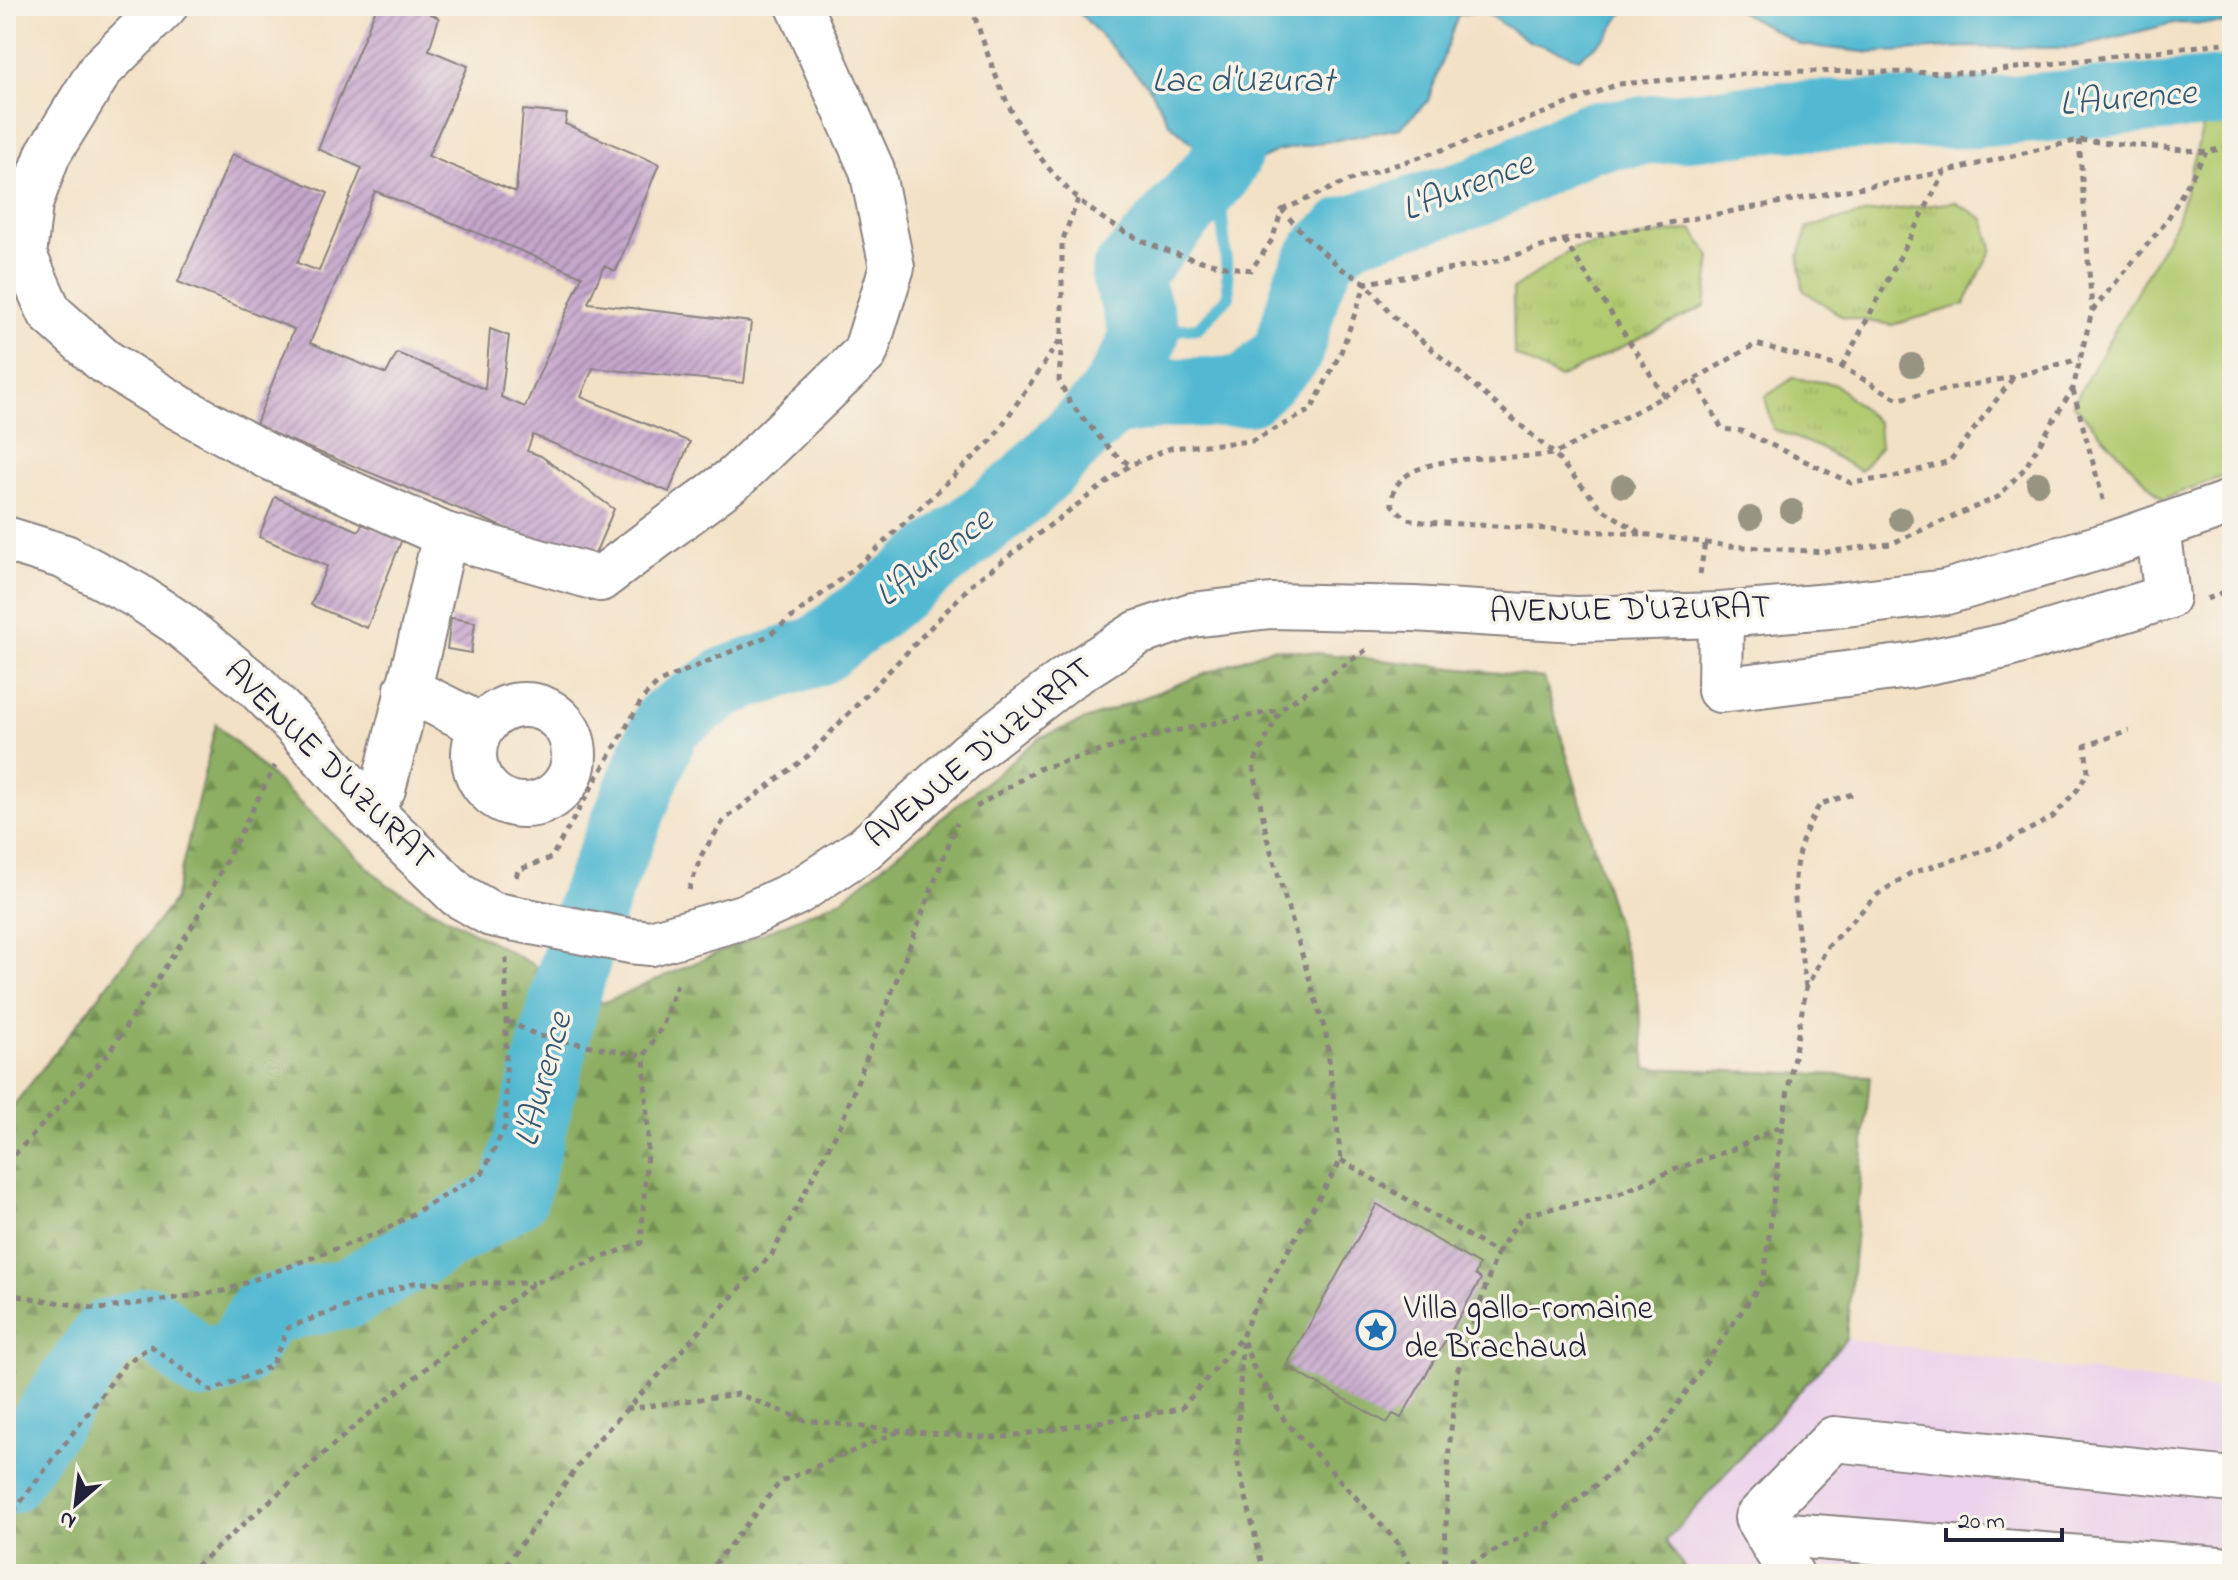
<svg xmlns="http://www.w3.org/2000/svg" width="2238" height="1580" viewBox="0 0 2238 1580" font-family="'Indie Flower',sans-serif">
  <defs>
    <pattern id="forest-firs" width="22" height="20" patternUnits="userSpaceOnUse" patternTransform="scale(2)"><rect width="22" height="20" fill="#8daf63"/><path d="M5 1l3.5 6h-7zM16 11l3.5 6h-7z" fill="#738e53"/></pattern>
    <pattern id="park-tufts" width="24" height="20" patternUnits="userSpaceOnUse" patternTransform="scale(2)"><rect width="24" height="20" fill="#b2cb71"/><path d="M3 7l-1-3M5 7V3M7 7l1-3M15 17l-1-3M17 17v-4M19 17l1-3" fill="none" stroke="#99ae63"/></pattern>
    <pattern id="building-hatch" width="6" height="6" patternUnits="userSpaceOnUse" patternTransform="scale(2)"><rect width="6" height="6" fill="#c6a6cc"/><path d="M-1 1l2-2M0 6l6-6M5 7l2-2" fill="none" stroke="#a087a7"/></pattern>
  </defs>
  <rect width="100%" height="100%" fill="#f7f3e8"/>
  <filter id="ink" filterUnits="userSpaceOnUse"><feTurbulence type="fractalNoise" baseFrequency=".0125" numOctaves="2"/><feDisplacementMap in="SourceGraphic" scale="16" xChannelSelector="R" yChannelSelector="G"/><feConvolveMatrix kernelMatrix="1 2 1 2 8 2 1 2 1" color-interpolation-filters="sRGB"/></filter>
  <filter id="wash" filterUnits="userSpaceOnUse"><feTurbulence type="fractalNoise" baseFrequency=".006" numOctaves="4" result="noise"/><feDisplacementMap in="SourceGraphic" scale="32" xChannelSelector="R" yChannelSelector="G"/><feGaussianBlur stdDeviation="1.8" result="paint"/><feColorMatrix in="noise" values="0 0 0 0 0 0 0 0 0 0 0 0 0 0 0 0 0 1.4 0 .05"/><feComposite in="paint" operator="in"/></filter>
  <g filter="url(#wash)">
    <rect width="100%" height="100%" fill="#f3e1c6"/>
    <!-- built -->
    <polygon fill="#ebd1eb" points="1846,1339 2232,1391 2232,1574 1689,1574 1666,1541"/>
    <!-- grass -->
    <polygon fill="#b2cb71" stroke="#6a7656" stroke-width="2" points="2232,24 2232,473 2162,499 2073,404 2177,220"/>
    <!-- forest -->
    <polygon fill="url(#forest-firs)" stroke="#58684f" stroke-width="2" points="1272,648 1544,678 1638,996 1646,1068 1870,1076 1846,1339 1666,1541 1689,1574 6,1574 6,1115 174,900 216,724 386,884 603,1003 842,899 1041,737"/>
    <!-- park -->
    <g fill="url(#park-tufts)" stroke="#6a7656" stroke-width="2">
      <polygon points="1955,202 1984,219 1992,249 1964,305 1892,325 1843,317 1803,290 1799,256 1808,227 1868,213"/>
      <polygon points="1692,229 1711,257 1705,306 1559,378 1514,355 1513,289 1574,248"/>
      <polygon points="1793,378 1835,384 1878,423 1880,447 1860,471 1818,447 1773,429 1765,397"/>
    </g>
    <!-- water -->
    <g fill="#53b9d2" stroke="#3a6e86" stroke-width="2">
      <polygon points="1073,6 1627,6 1608,36 1579,58 1529,41 1484,12 1458,15 1428,101 1400,128 1277,151 1252,165 1199,149 1169,123 1150,88"/>
      <polygon points="1730,6 2232,6 2232,24 2174,23 2072,48 1965,47 1872,53 1801,45"/>
    </g>
    <g fill="none" stroke-linecap="round" stroke-linejoin="round">
      <!-- stream -->
      <g stroke="#53b9d2" stroke-width="12">
        <polyline points="6,7 6,6"/>
        <polyline points="1145,332 1198,328 1229,296 1218,171"/>
      </g>
      <!-- river -->
      <g stroke="#53b9d2" stroke-width="70">
        <polyline points="1109,402 1137,356 1145,332 1126,274 1218,171 1226,157 1280,6"/>
        <polyline points="6,1480 107,1334 150,1321 202,1365 239,1353 264,1310 349,1293 514,1195 570,979 595,897 667,722 728,681 819,650 1022,490 1109,402 1171,393 1248,391 1288,352 1308,283 1323,254 1348,231 1477,192 1589,137 1782,116 1975,113 2232,91"/>
      </g>
    </g>
    <g id="blocks">
      <!-- building -->
      <g fill="url(#building-hatch)" fill-rule="evenodd">
        <path d="M377,6h37l25,12 -10,32 39,16 -40,90 88,36 7,-82 44,4 -2,10 94,40 -43,107 -12,-5 -16,37 163,19 -7,61 -151,-15 -12,29 109,45 -21,50 -136,-57 -6,16 14,5 73,53 -24,57 -101,-45 -234,-95 39,-97 -116,-47 54,-128 96,39 -31,70 22,8 43,-103 -44,-19zM375,191l207,85 -57,131 -24,-10 8,-61 -19,-7 -5,60 -88,-36 -11,21 -76,-31z"/>
        <polygon points="275,497 359,531 362,524 402,539 367,628 311,605 327,566 259,537"/>
        <polygon points="451,618 475,622 471,653 447,649"/>
        <polygon points="1377,1204 1479,1265 1475,1275 1481,1279 1401,1418 1393,1414 1387,1423 1286,1366"/>
      </g>
    </g>
  </g>
  <g filter="url(#ink)">
    <use href="#blocks" fill-opacity="0" stroke="#8a8280" stroke-width="2"/>
    <g fill="none" stroke-linecap="round" stroke-linejoin="round">
      <!-- minor casing -->
      <g stroke="#8a8280" stroke-width="48">
        <g id="minor">
          <polyline points="165,6 101,69 48,154 30,204 24,255 50,313 104,361 178,407 271,458 445,535 600,579 736,477 865,353 892,267 872,170 799,6"/>
          <polyline points="6,539 65,557 136,595 178,623 255,685 295,725 370,810 458,895 491,914 630,941 651,943 746,916 796,893 865,848 969,754 1066,679 1138,633 1192,615 1271,606 1414,609 1575,619 1721,615 1829,606 1946,592 2115,543 2232,502"/>
          <polyline points="1721,615 1720,690 1909,666 2005,646 2167,597 2158,529"/>
          <polyline points="407,689 482,726"/>
          <circle cx="524" cy="755" r="50"/>
          <polyline points="370,810 383,789 420,644 445,535"/>
          <polyline points="1766,1533 2219,1569"/>
          <polyline points="1791,1574 1757,1518 1834,1439 2232,1480"/>
        </g>
      </g>
      <!-- path -->
      <g stroke="#8a8280" stroke-width="5" stroke-dasharray="6 6" stroke-linecap="butt">
        <path d="M971,6c12,34 23,70 39,102 52,102 130,148 241,162l21,-30 10,-30 24,27 36,32 24,14 27,33 160,137 49,56 40,25 87,12 97,6 64,-8 108,-47 27,-29 48,-80 19,-77 74,-89 40,-70"/>
        <polyline points="2079,140 2092,310"/>
        <polyline points="1078,199 1062,242 1062,337 1059,380 1070,403 1113,453 1130,465"/>
        <polyline points="1282,210 1350,180 1490,134 1618,84 1782,71 1975,73 2232,42"/>
        <polyline points="1564,240 1665,397"/>
        <polyline points="1842,367 1944,173"/>
        <polyline points="1695,380 1722,429 1742,431 1851,483 1894,477 1950,461 2013,378"/>
        <polyline points="2073,390 2104,503"/>
        <path d="M1641,534l-218,-12 -16,-3 -15,-14c-3,-59 119,-43 159,-51 16,-4 34,-17 49,-24 53,-27 104,-56 156,-86l86,23 56,32 115,-22 66,-18"/>
        <polyline points="1700,574 1705,543"/>
        <polyline points="2207,599 2232,589"/>
        <polyline points="1366,650 1281,709 1253,765 1267,838 1326,1034 1341,1160 1252,1312 1242,1337 1253,1366 1285,1421 1398,1543 1414,1574"/>
        <polyline points="976,807 1038,769 1164,733 1280,710"/>
        <polyline points="516,877 518,870 551,858 643,698 659,682 768,636 865,560 992,440 1062,337"/>
        <polyline points="689,890 702,854 724,820 809,755 973,583 1130,465 1171,448 1252,441 1311,410 1341,352 1366,283 1490,263 1564,240 1626,231 1944,172 2079,140 2206,152 2232,146"/>
        <path d="M1806,987c-5,-38 -17,-94 -8,-131 4,-19 13,-36 22,-52l36,-11"/>
        <polyline points="507,1021 539,1036 644,1056"/>
        <polyline points="1341,1160 1497,1253 1457,1372 1449,1450 1444,1574"/>
        <polyline points="6,1164 108,1054 193,925 275,766"/>
        <polyline points="1497,1253 1523,1215 1619,1194 1673,1170 1736,1148 1781,1126"/>
        <polyline points="6,1294 99,1309 224,1291 383,1231 482,1174 506,1125 506,957"/>
        <polyline points="1242,1342 1237,1459 1262,1565 1269,1574"/>
        <polyline points="626,1409 738,1394 804,1420 888,1430 998,1438 1181,1409 1241,1338"/>
        <polyline points="6,1521 125,1364 151,1346 211,1391 271,1366 289,1327 413,1283 533,1283"/>
        <polyline points="187,1574 363,1419 505,1305 534,1283 641,1243 648,1137 644,1056 663,1025 679,979"/>
        <polyline points="499,1574 595,1443 772,1254 841,1124 957,823"/>
        <polyline points="707,1574 780,1482 900,1431"/>
        <polyline points="1449,1574 1549,1523 1655,1437 1764,1279 1782,1125 1806,988 1828,946 1878,894 1911,873 1998,846 2053,817 2078,789 2088,772 2085,746 2129,730"/>
      </g>
      <!-- minor -->
      <use href="#minor" stroke="#fff" stroke-width="44"/>
    </g>
    <!-- trees -->
    <g fill="#989482">
      <circle cx="1912" cy="365" r="12"/>
      <circle cx="2038" cy="483" r="12"/>
      <circle cx="1623" cy="486" r="12"/>
      <circle cx="1792" cy="511" r="12"/>
      <circle cx="1750" cy="518" r="12"/>
      <circle cx="1901" cy="519" r="12"/>
    </g>
  </g>
  <!-- icons -->
  <defs>
    <g id="sight-ring" transform="scale(2)"><circle r="9.5" fill="#f7f3e8" stroke="#1f6fb2" stroke-width="1.5"/><path d="M0-6L1.8-2.2L6-1.7L2.9 1.2L3.7 5.4L0 3.3L-3.7 5.4L-2.9 1.2L-6-1.7L-1.8-2.2Z" fill="#1f6fb2"/></g>
  </defs>
  <g fill-rule="evenodd">
    <use href="#sight-ring" x="1376" y="1330"/>
  </g>
  <g text-anchor="middle" dominant-baseline="central" stroke-width="7" stroke-linejoin="round" paint-order="stroke">
    <!-- street labels -->
    <g font-size="34" fill="#22223b" stroke="#f7f3e8">
      <text transform="translate(1630 611) rotate(-1)">AVENUE D'UZURAT</text>
      <text transform="translate(980 754) rotate(-39)">AVENUE D'UZURAT</text>
      <text transform="translate(328 766) rotate(45)">AVENUE D'UZURAT</text>
    </g>
    <!-- poi labels -->
    <g font-size="34" fill="#22223b" stroke="#f7f3e8" text-anchor="start">
      <text x="1404" y="1310">Villa gallo-romaine<tspan x="1404" dy="39">de Brachaud</tspan></text>
    </g>
    <!-- water labels -->
    <g font-size="36" font-style="italic" fill="#335770" stroke="#f7f3e8">
      <text x="1243" y="82">Lac d'Uzurat</text>
      <text transform="translate(2128 100) rotate(-5)">L'Aurence</text>
      <text transform="translate(1468 188) rotate(-21)">L'Aurence</text>
      <text transform="translate(935 559) rotate(-38)">L'Aurence</text>
      <text transform="translate(545 1080) rotate(-75)">L'Aurence</text>
    </g>
  </g>
  <!-- margin -->
  <rect width="2238" height="1580" fill="none" stroke="#f7f3e8" stroke-width="32"/>
  <!-- north arrow -->
  <g transform="translate(76 1504) rotate(208)" stroke="#f7f3e8" stroke-width="6" paint-order="stroke">
  <path d="M0-6L14 30L0 20L-14 30Z" fill="#22223b"/>
  <text y="-12" font-size="22" font-weight="bold" text-anchor="middle" fill="#22223b">N</text>
  </g>
  <!-- scale -->
  <path d="M1946 1528v12h116v-12" fill="none" stroke="#22223b" stroke-width="4"/>
  <text x="1958" y="1528" font-size="24" fill="#22223b" stroke="#f7f3e8" stroke-width="6" paint-order="stroke">20 m</text>
</svg>
